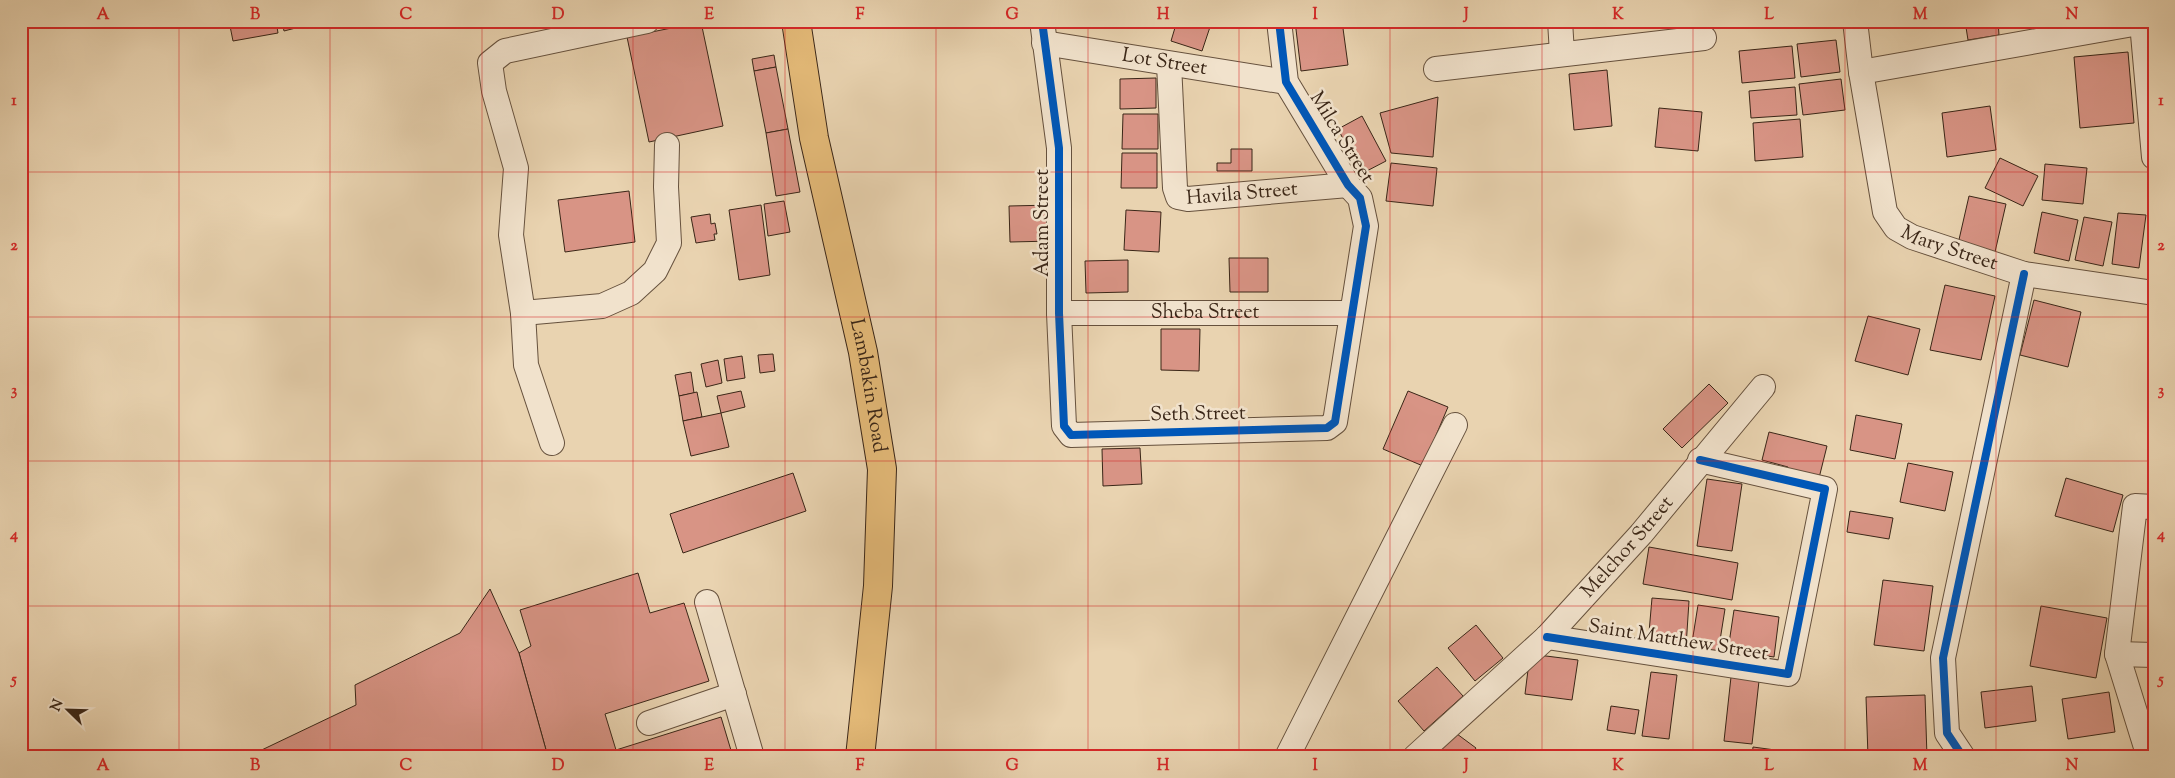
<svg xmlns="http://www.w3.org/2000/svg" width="2175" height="778" viewBox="0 0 2175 778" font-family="'Sorts Mill Goudy',serif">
  <rect width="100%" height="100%" fill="#e9d3b0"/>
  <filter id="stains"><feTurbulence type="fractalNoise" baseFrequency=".004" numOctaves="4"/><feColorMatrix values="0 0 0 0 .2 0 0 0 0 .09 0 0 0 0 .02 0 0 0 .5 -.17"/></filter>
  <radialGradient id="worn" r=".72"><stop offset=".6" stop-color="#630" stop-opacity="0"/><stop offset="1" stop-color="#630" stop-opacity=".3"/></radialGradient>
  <!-- building -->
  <g fill="#d89485" stroke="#3a2617">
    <polygon points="229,21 276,21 278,33 233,41"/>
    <polygon points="282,21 319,21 319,22 284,31"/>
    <polygon points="1085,21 1099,21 1098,25"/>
    <polygon points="1177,21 1212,21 1202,51 1171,41"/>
    <polygon points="1295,21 1342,21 1348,65 1301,71"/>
    <polygon points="1965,21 1998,21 1999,35 1968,40"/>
    <polygon points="2027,21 2055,21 2055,23 2028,28"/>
    <polygon points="701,22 723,126 649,142 627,37"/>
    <polygon points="1836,40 1840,72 1801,77 1797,44"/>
    <polygon points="1792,46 1795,78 1742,83 1739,51"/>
    <polygon points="2128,52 2134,123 2080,128 2074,57"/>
    <polygon points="774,55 776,67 754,71 752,59"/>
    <polygon points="776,67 788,129 766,133 754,71"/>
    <polygon points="1607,70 1612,126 1574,130 1569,74"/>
    <polygon points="1156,78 1156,108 1120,109 1120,79"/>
    <polygon points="1841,79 1845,110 1803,115 1799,84"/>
    <polygon points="1795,87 1797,115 1751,118 1749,91"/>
    <polygon points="1438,97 1433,157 1391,153 1380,113"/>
    <polygon points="1990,106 1996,150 1947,157 1942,113"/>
    <polygon points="1659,108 1702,112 1698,151 1655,147"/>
    <polygon points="1123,114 1158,114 1158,149 1122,149"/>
    <polygon points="1362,116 1386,161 1361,174 1338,129"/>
    <polygon points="1800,119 1803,157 1755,161 1753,123"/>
    <polygon points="788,129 800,192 776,196 766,133"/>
    <polygon points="1231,149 1252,149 1252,171 1217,171 1217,163 1231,163"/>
    <polygon points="1122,153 1157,153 1157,188 1121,188"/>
    <polygon points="2000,158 2038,176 2023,206 1985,188"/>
    <polygon points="1391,163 1437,168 1433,206 1386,201"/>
    <polygon points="2045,164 2087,168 2083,204 2042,200"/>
    <polygon points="629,191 635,242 565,252 558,200"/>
    <polygon points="1969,196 2006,204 1995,252 1958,244"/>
    <polygon points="784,201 790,232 768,236 764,204"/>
    <polygon points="761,205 770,275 739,280 729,210"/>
    <polygon points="1053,205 1054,241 1010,242 1009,206"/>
    <polygon points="1126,210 1161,212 1159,252 1124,250"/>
    <polygon points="2042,212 2078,220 2069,261 2034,253"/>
    <polygon points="2118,213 2146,215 2139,268 2112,264"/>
    <polygon points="710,214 711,224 715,223 717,234 714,234 715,240 696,243 691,217"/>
    <polygon points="2084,217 2112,222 2103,266 2075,260"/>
    <polygon points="1229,258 1268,258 1268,292 1230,292"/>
    <polygon points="1128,260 1128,292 1086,293 1085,261"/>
    <polygon points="1945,285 1995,296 1981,360 1930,350"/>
    <polygon points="2034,300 2081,312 2068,367 2020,355"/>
    <polygon points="1868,316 1920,329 1908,375 1855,361"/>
    <polygon points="1161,329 1200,329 1199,371 1161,370"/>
    <polygon points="773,354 775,371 760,373 758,355"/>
    <polygon points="742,356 745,378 727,381 724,359"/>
    <polygon points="718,360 722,383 706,387 701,364"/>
    <polygon points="691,372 694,393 679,396 675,375"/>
    <polygon points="1709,384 1728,403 1682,448 1663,429"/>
    <polygon points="741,391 745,407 721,413 717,396"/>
    <polygon points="1408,391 1448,407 1423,466 1383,449"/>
    <polygon points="697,392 702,417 683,421 679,396"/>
    <polygon points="721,413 729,447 691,456 683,421"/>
    <polygon points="1856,415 1902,424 1895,459 1850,450"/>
    <polygon points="1769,432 1827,446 1817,486 1785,478 1788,467 1762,460"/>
    <polygon points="1140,448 1142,484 1103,486 1102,449"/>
    <polygon points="1908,463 1953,472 1945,511 1900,502"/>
    <polygon points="793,473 806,511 683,553 670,514"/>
    <polygon points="2066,478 2123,495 2113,532 2055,516"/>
    <polygon points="1707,479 1742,484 1732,551 1697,546"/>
    <polygon points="1850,511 1893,518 1889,539 1847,532"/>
    <polygon points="1649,547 1738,563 1732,600 1643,584"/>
    <polygon points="638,573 650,613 684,603 709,681 605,714 616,750 721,717 733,757 548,757 519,653 531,646 520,610"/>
    <polygon points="1883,580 1933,586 1924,651 1874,645"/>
    <polygon points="490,589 519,653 548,757 247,757 356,705 355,685 460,633"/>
    <polygon points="1652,598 1689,601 1686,647 1648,644"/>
    <polygon points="1698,605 1725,609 1718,653 1691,649"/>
    <polygon points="2041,606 2107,618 2096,678 2030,666"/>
    <polygon points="1734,610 1779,617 1774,657 1728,650"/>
    <polygon points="1476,625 1503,658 1475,681 1448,648"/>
    <polygon points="1530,654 1578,660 1572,700 1525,694"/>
    <polygon points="1437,667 1463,696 1424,731 1398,701"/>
    <polygon points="1651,672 1677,675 1669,739 1642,736"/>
    <polygon points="1731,677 1759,681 1752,744 1724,741"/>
    <polygon points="2032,686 2036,721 1985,728 1981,692"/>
    <polygon points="2109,692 2115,732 2068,739 2062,699"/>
    <polygon points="1925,695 1927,757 1868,757 1866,697"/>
    <polygon points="1611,706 1639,710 1635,734 1607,730"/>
    <polygon points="1453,731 1476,748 1470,757 1435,757"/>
    <polygon points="1753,747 1790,752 1789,757 1752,757"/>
  </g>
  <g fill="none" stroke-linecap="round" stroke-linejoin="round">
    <!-- minor casing -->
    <g stroke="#66513d" stroke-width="26">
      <g id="minor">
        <polyline points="1042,21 1059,148 1059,313 1064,426 1071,435 1327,428 1335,422 1366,226 1360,198 1348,185 1286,82 1279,21"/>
        <polyline points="1560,21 1562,53"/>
        <path id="s1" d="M1855,21l6,51 24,140 11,16 16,9 112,37 130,19"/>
        <polyline points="2142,23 2154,157"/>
        <path id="s2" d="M1044,43l242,39"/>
        <path id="s3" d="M1169,64l6,124 3,9 10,2 160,-14"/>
        <polyline points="1436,69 1704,38"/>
        <polyline points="1861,72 2150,21"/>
        <polyline points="523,313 602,306 631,293 655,271 669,243 666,187 667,145"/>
        <path id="s4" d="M1059,313h293"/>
        <polyline points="552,443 526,365 523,313 511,235 516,168 494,91 490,63 505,51 647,21"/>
        <polyline points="707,602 752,757"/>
        <polyline points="1547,637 1788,674 1825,489 1700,460"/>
        <polyline points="2117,654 2154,655"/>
        <polyline points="649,723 734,694"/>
        <polyline points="1287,757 1455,425"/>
        <path id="s5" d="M1415,757l132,-120 94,-103 122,-147"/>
        <polyline points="1963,757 1947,733 1943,658 2024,274"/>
        <polyline points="2149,757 2117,654 2135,506 2154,507"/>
      </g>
    </g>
    <!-- major casing -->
    <g stroke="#3a2617" stroke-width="30">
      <g id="major">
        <path id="s6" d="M796,21l18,117 49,214 19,117 -4,117 -18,171"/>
      </g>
    </g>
    <!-- minor -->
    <use href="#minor" stroke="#f1e2cc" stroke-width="24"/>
    <!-- major -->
    <use href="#major" stroke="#e4ba78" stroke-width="28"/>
    <!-- cycleway casing -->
    <g stroke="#f1e2cc" stroke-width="11">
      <g id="cycleway">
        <polyline points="1042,21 1059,148 1059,313 1064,426 1071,435 1327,428 1335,422 1366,226 1360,198 1348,185 1286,82 1279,21"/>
        <polyline points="1547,637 1788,674 1825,489 1700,460"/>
        <polyline points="1963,757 1947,733 1943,658 2024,274"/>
      </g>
    </g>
    <!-- cycleway -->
    <use href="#cycleway" stroke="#0057b8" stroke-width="8"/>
  </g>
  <!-- grid -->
  <path fill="none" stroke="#d62828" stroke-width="1" stroke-opacity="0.55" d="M179,21v736M330,21v736M482,21v736M633,21v736M785,21v736M936,21v736M1088,21v736M1239,21v736M1390,21v736M1542,21v736M1693,21v736M1845,21v736M1996,21v736M21,172h2133M21,317h2133M21,461h2133M21,606h2133"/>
  <g text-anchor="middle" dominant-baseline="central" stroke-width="5" stroke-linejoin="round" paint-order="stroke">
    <!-- street labels -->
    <g font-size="20" fill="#3a2617" stroke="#f1e2cc">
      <text stroke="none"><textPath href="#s2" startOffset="122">Lot Street</textPath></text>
      <text transform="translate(1341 138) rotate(58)">Milca Street</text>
      <text stroke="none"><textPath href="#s3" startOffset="198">Havila Street</textPath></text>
      <text transform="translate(1043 223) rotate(-90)">Adam Street</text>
      <text stroke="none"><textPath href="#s1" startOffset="270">Mary Street</textPath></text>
      <text stroke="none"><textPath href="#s4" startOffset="146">Sheba Street</textPath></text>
      <text stroke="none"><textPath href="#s6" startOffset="372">Lambakin Road</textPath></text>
      <text transform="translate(1198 415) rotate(-1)">Seth Street</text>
      <text stroke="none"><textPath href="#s5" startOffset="299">Melchor Street</textPath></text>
      <text transform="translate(1678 641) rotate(9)">Saint Matthew Street</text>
    </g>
  </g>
  <!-- margin -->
  <rect width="2175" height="778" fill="none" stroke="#e9d3b0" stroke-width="55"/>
  <!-- north arrow -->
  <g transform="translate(68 710) rotate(293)" stroke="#f1e2cc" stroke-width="4" paint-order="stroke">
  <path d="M0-4L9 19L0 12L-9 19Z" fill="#3a2617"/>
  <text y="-8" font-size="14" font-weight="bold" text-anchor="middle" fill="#3a2617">N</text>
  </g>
  <rect x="28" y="28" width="2120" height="722" fill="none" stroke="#d62828" stroke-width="2"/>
  <g font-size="16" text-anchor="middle" font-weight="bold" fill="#d62828">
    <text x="103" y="19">A</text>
    <text x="255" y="19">B</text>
    <text x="406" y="19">C</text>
    <text x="558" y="19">D</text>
    <text x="709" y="19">E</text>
    <text x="860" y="19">F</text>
    <text x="1012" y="19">G</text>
    <text x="1163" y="19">H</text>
    <text x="1315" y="19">I</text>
    <text x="1466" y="19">J</text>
    <text x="1618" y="19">K</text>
    <text x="1769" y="19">L</text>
    <text x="1920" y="19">M</text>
    <text x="2072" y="19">N</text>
    <text x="14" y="105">1</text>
    <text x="2161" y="105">1</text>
    <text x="14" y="250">2</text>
    <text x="2161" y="250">2</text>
    <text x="14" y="395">3</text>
    <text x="2161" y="395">3</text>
    <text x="14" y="539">4</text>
    <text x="2161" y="539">4</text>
    <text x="14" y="684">5</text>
    <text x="2161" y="684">5</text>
    <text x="103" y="770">A</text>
    <text x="255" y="770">B</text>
    <text x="406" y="770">C</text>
    <text x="558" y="770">D</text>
    <text x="709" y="770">E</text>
    <text x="860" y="770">F</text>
    <text x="1012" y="770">G</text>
    <text x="1163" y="770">H</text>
    <text x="1315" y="770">I</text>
    <text x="1466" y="770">J</text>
    <text x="1618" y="770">K</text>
    <text x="1769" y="770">L</text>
    <text x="1920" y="770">M</text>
    <text x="2072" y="770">N</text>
  </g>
  <rect width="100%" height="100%" filter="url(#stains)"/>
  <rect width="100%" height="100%" fill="url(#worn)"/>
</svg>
